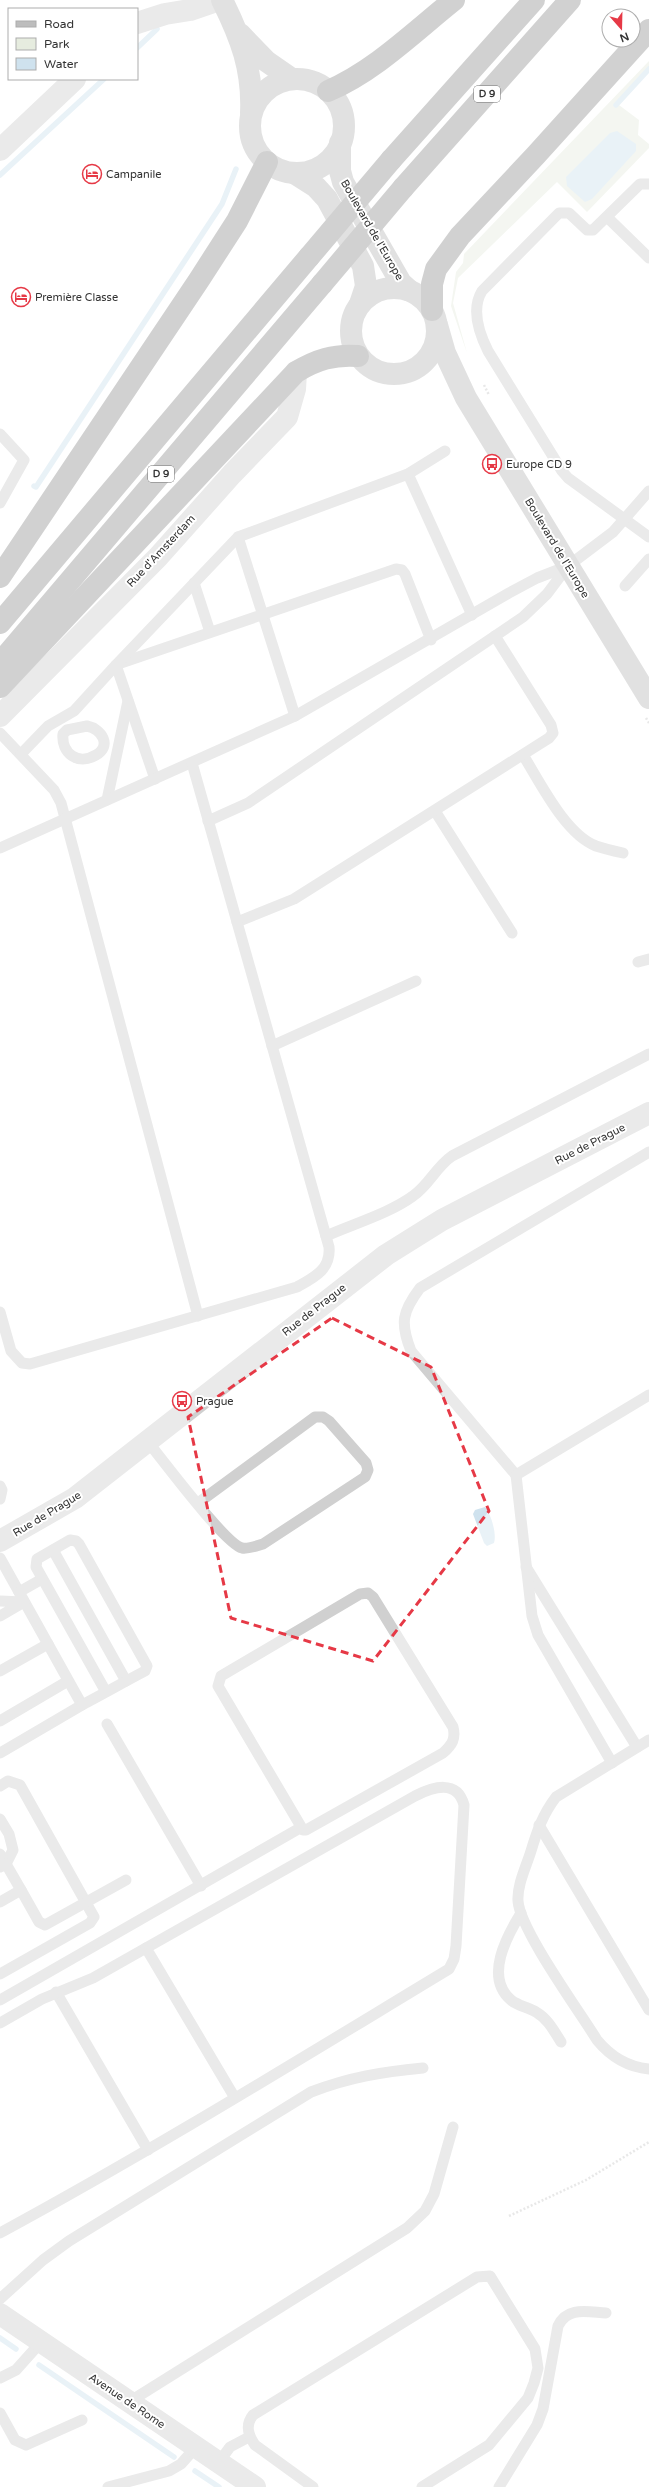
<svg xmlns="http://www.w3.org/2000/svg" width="649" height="2487" viewBox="0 0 649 2487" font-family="'Varela Round',sans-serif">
  <rect width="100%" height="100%" fill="#fff"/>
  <!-- green -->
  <polygon fill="#e6ecdf" points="649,61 649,72 619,105 639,120 638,135 649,144 649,148 587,212 557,182 458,278 453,303 467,353 451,306 456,272 463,263 464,254"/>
  <!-- water -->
  <g fill="#cfe2ee">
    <polygon points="617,131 636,144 636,151 592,199 585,202 567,186 566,177 610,133"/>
    <path d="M485,1507c6,7 12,27 9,36l-7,3 -3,-3 -11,-29 2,-4z"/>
  </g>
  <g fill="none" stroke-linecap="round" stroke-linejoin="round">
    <!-- stream -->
    <g stroke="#cfe2ee" stroke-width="5.5">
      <polyline points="137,48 157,29"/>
      <polyline points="616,105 649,69"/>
      <polyline points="0,175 104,79"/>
      <polyline points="34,486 36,487 222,204 236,169"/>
      <polyline points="0,2338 16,2349"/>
      <polyline points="39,2365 174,2457"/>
      <polyline points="195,2471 219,2487"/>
    </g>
    <!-- path -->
    <g stroke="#cdcdcd" stroke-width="2.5" stroke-dasharray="2 2" stroke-linecap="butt">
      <polyline points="484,385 489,395"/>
      <polyline points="646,718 649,723"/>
      <polyline points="509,2216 586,2180 649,2142"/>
    </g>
    <!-- lane -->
    <g stroke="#d0d0d0" stroke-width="11">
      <path d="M649,184h-9l-47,46h-6l-18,-17h-10l-77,78c-11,18 -3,42 6,60l74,120 6,7 81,59"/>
      <polyline points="608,218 649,258"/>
      <polyline points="0,434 24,460 0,503"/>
      <polyline points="408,474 472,615"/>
      <polyline points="238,537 295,716"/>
      <polyline points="568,566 613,532 649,491"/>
      <polyline points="194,583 210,632"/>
      <polyline points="625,586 649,559"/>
      <polyline points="118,664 396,569 402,570 405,574 431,640"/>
      <polyline points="116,665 238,537 408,474 445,451"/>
      <path d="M87,726c15,3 25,20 9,29 -18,11 -35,-2 -33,-21l4,-4z"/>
      <polyline points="0,733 54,790 61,803 198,1316"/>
      <polyline points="21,754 48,726 74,711 116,665 155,779"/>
      <path d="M523,755c17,27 42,79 73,91 9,3 18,5 27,7"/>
      <polyline points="107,800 128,701"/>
      <polyline points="435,811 512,933"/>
      <polyline points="0,848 295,716 509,593 537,578 568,566 547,594 523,617 248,803 208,821"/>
      <polyline points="237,922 294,899 549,738 553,733 551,725 495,636"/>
      <polyline points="638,962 649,959"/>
      <polyline points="272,1046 416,981"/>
      <path d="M326,1236c27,-12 64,-23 87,-40 16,-11 23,-29 39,-40l197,-102"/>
      <path d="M0,1312l11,39 11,12 8,1 267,-77c18,-10 34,-18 32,-40l-137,-484"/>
      <path d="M148,1442c14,17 77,102 94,106 7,1 14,-2 21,-4l102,-67 3,-7 -2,-7 -37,-42 -6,-4h-8l-117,86"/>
      <path d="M516,1475l-105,-124c-11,-28 -9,-39 9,-63l229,-136"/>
      <polyline points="0,1486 2,1490 0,1499"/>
      <polyline points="53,1550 126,1681"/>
      <polyline points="0,1558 82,1705 0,1753"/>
      <polyline points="526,1567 637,1747"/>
      <polyline points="19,1592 42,1579"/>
      <path d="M368,1593l5,4 80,130c3,12 -1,18 -10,26l-137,77h-3l-85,-144 3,-10 139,-82z"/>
      <polyline points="0,1601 24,1602 0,1616"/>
      <polyline points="0,1671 48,1644"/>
      <path d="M82,1705c21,-11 42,-23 63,-34l2,-5 -68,-122 -3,-3 -6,-1 -33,19 -1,8 70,125"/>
      <polyline points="0,1721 68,1681"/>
      <polyline points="107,1724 201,1886"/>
      <path d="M649,1740l-93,57c-13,17 -19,34 -25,54 -5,16 -14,34 -13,50 2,29 62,111 79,139 14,17 30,27 52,29"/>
      <polyline points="612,1763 538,1635 532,1616 516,1475 649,1395"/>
      <polyline points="0,1786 8,1781 20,1785 94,1917 90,1923 0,1974"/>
      <polyline points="0,1819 9,1834 13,1850 6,1864 0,1854"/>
      <polyline points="539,1825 649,2010"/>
      <polyline points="0,1867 6,1864 21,1890 0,1902"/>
      <polyline points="21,1890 39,1922 45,1925 126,1880"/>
      <path d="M521,1913c-14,23 -37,64 -10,87 7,6 17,7 25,12 12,7 18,19 25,30"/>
      <polyline points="56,1992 148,2150"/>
      <polyline points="0,2000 300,1828"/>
      <polyline points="0,2023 42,1999 93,1978 146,1948"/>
      <path d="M0,2233c153,-83 300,-174 449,-264l5,-10 2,-13 8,-141c-7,-26 -31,-18 -49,-9l-269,152 89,150"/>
      <path d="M0,2299l43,-39 26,-19 242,-149c39,-15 71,-20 112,-24"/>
      <polyline points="0,2378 16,2370 41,2342"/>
      <polyline points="129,2402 407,2228 425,2211 434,2194 453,2127"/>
      <polyline points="0,2413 15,2440 26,2445 82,2420"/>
      <polyline points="219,2462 230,2447 249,2437"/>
      <polyline points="108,2487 169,2471 181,2464 196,2447"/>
      <path d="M313,2487l-58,-42c-7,-10 -10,-20 -2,-30l224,-138 13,-1 45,73 3,19 -4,15 -6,15 -39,47 -67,42"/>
      <path d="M499,2487l38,-62 6,-16 15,-83c9,-20 30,-14 48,-13"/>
    </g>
    <!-- street -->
    <g stroke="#d0d0d0" stroke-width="22">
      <polyline points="137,23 165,14 190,10 219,0"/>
      <polyline points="0,150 75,79"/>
      <polyline points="0,716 158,557 232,474 287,417 295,389 296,372"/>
      <polyline points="0,1541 75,1498 386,1255 442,1220 649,1113"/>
      <polyline points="0,2314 255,2487"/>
    </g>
    <!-- secondary -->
    <g stroke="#bdbdbd" stroke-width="22">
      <path d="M222,0c19,38 31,70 29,113"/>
      <polyline points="240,34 266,61 292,79"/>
      <circle cx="297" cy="126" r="47"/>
      <polyline points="340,143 340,171 343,182 401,283 410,291"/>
      <polyline points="294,173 316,187 327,199 363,266 366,286 360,304"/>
      <circle cx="394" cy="331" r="43"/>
      <polyline points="437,325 445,353 466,398 649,698"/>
    </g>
    <!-- highway -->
    <g stroke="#9a9a9a" stroke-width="22">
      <path d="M328,91c47,-20 87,-60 126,-91"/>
      <polyline points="391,160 534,0"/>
      <polyline points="403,188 570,0"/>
      <polyline points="432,310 432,284 436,269 460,236 536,155 649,30"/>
      <polyline points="0,577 199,280 237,221 267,162"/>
      <polyline points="0,623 309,257"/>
      <polyline points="0,663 322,284"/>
      <path d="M0,687l296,-315c20,-12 38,-18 62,-16"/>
    </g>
    <!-- highway-bridge -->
    <g stroke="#9a9a9a" stroke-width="22">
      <polyline points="309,257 391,160"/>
      <polyline points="322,284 403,188"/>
    </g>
  </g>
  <!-- marked area -->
  <path d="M0 0H649V2487H0ZM332,1318l99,49 58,144 -116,150 -142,-43 -43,-201z" fill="#fff" fill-opacity=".55" fill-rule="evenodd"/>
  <path fill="none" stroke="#e63946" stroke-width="3" stroke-dasharray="8 5" stroke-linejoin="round" d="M332,1318l99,49 58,144 -116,150 -142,-43 -43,-201z"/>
  <!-- icons -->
  <defs>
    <g id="hotel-ring" transform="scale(1)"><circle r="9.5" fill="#fff" stroke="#e63946" stroke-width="1.5"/><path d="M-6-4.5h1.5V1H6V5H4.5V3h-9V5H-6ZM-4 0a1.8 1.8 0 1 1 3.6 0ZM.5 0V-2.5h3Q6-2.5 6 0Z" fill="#e63946"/></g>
    <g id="bus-ring" transform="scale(1)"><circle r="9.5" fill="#fff" stroke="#e63946" stroke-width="1.5"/><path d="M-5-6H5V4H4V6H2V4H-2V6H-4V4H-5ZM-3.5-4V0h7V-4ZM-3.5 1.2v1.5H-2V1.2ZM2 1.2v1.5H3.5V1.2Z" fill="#e63946"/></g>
  </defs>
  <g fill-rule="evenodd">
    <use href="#hotel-ring" x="92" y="174"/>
    <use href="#hotel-ring" x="21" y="297"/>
    <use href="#bus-ring" x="492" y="464"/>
    <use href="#bus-ring" x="182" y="1401"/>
  </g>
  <g text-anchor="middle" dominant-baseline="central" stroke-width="4" stroke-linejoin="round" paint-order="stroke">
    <!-- shield labels -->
    <g fill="#fff" stroke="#707070" stroke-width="1">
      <rect x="474" y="86" width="26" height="16" rx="3"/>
      <rect x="148" y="466" width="26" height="16" rx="3"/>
    </g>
    <g font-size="10" font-weight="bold" fill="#333">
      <text x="487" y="94">D 9</text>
      <text x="161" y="474">D 9</text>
    </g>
    <!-- poi labels -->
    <g font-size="11" fill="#333" stroke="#fff" text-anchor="start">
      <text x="106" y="174">Campanile</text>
      <text x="35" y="297">Première Classe</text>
      <text x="506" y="464">Europe CD 9</text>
      <text x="196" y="1401">Prague</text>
    </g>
    <!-- street labels -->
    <g font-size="11" fill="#333" stroke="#fff">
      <text transform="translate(372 230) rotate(60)">Boulevard de l'Europe</text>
      <text transform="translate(557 548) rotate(59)">Boulevard de l'Europe</text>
      <text transform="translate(161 551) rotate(-47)">Rue d'Amsterdam</text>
      <text transform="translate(590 1144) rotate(-27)">Rue de Prague</text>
      <text transform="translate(314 1310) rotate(-38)">Rue de Prague</text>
      <text transform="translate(47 1514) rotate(-31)">Rue de Prague</text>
      <text transform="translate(127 2401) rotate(34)">Avenue de Rome</text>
    </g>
  </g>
  <!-- legend -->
  <rect x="8" y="8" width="130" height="72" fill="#ffffff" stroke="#adadad"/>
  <rect x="16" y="21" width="20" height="6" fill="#bdbdbd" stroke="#adadad"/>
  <text x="44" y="28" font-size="12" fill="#333333">Road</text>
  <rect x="16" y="38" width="20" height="12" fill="#e6ecdf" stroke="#adadad"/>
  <text x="44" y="48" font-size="12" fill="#333333">Park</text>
  <rect x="16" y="58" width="20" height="12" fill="#cfe2ee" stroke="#adadad"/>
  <text x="44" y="68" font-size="12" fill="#333333">Water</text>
  <!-- north arrow -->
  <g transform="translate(621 28) rotate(160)"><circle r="19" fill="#ffffff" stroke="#adadad"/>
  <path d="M0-3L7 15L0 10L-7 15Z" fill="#e63946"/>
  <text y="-6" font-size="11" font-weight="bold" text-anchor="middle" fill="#333333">N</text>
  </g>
</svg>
